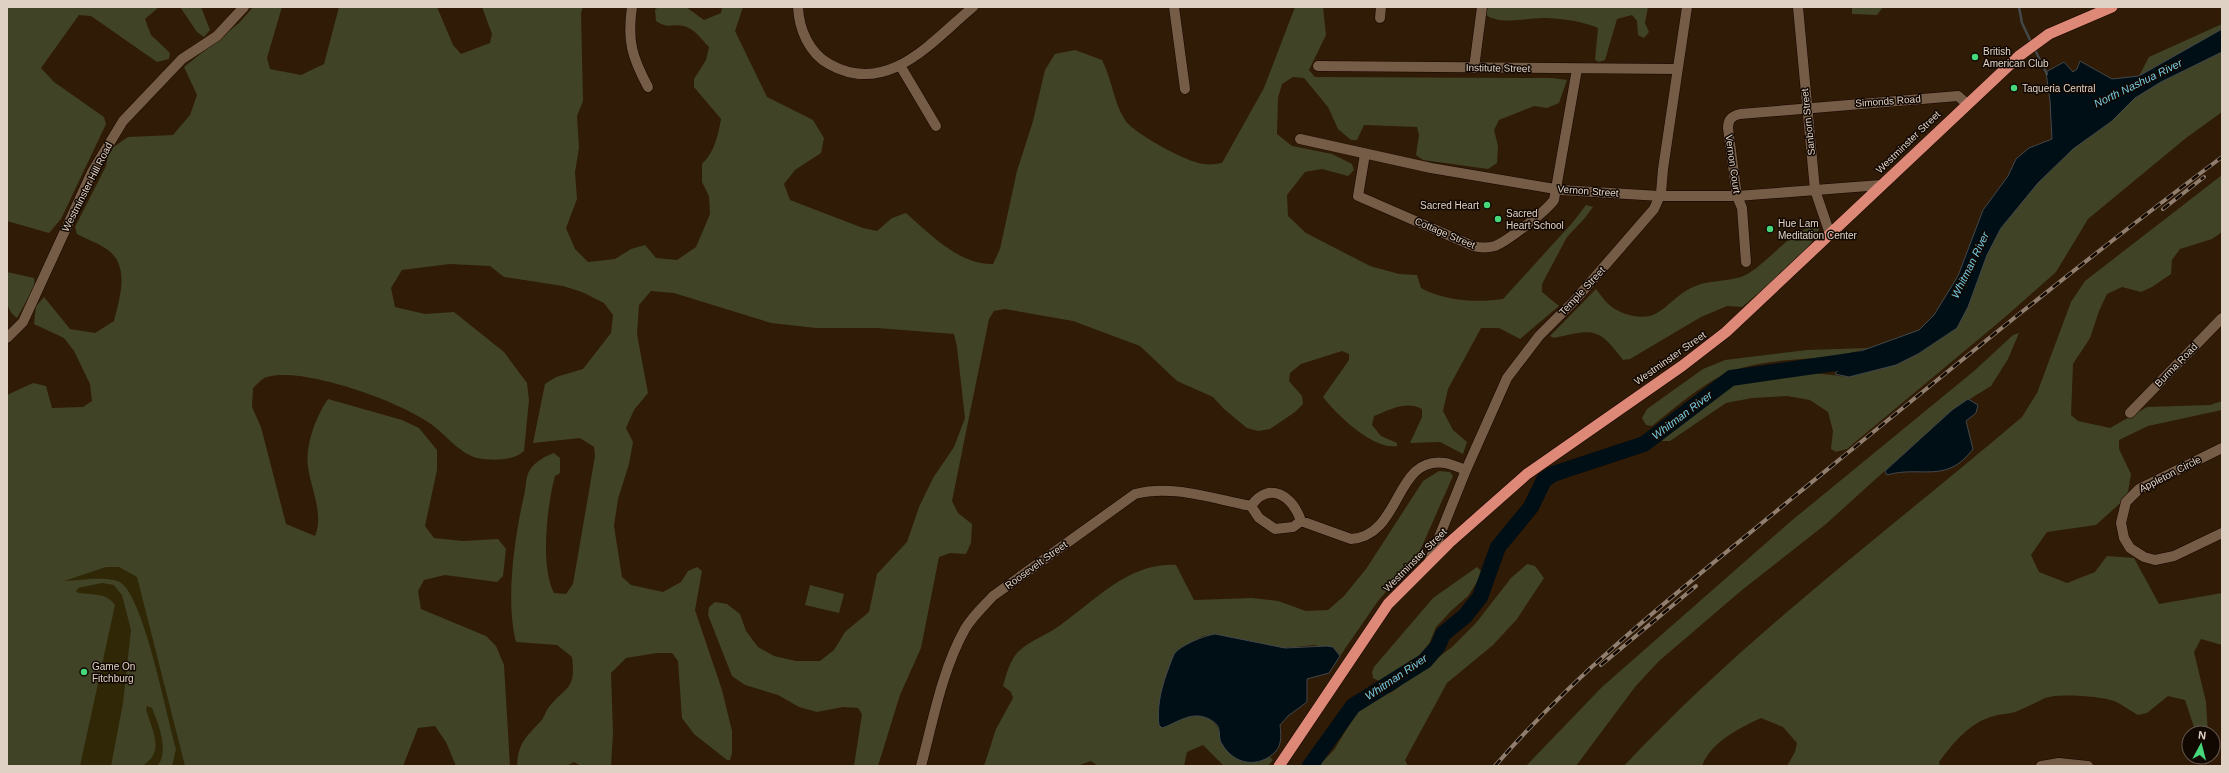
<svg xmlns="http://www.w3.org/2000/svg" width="2229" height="773" viewBox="0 0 2229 773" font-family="Helvetica,sans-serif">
  <rect width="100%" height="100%" fill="#301b06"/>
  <!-- green -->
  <g fill="#404326">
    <polygon points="7,7 159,7 145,19 151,35 170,53 169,59 157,62 91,16 79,15 41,68 54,82 104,117 106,124 61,219 49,233 7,221"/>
    <polygon points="180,7 201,7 210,30 204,37 197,32"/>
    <path d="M253,7h29l-15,51 3,11 31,6 23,-11 15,-57h98l16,38 8,9 29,-11 2,-9 -10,-27h101l-2,6 2,88 -6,15 2,32 -4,24 2,27 -11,29 9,21 13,13 27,-3 16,-10 14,-4 11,13 21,2 19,-13 14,-33 -1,-18 -7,-14v-18c12,-11 16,-28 19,-45l-27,-32v-8l12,-19 3,-13c-8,-8 -14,-18 -25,-21 -14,-3 -14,4 -28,-5l-1,-11 3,-3h28l18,13 17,-7 1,-6h21l-8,24 32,66 46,23 11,18 -3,15 -26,17 -11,14 6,16 73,28 14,3 15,-13 14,-5c24,21 53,52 87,51l7,-15 17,-78 16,-50 12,-51 10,-16 20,-4 27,10c10,19 11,41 23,60 8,13 63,43 79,44 6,1 12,0 18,-1l42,-75 31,-81h28l3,28 -17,35 6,7 237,1 15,2 -8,23 -12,5 -13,-2 -35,14 -5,10 4,16 -1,17 -9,6 -65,-9 -7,-5 3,-20 -2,-8 -53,-2 -7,15h-6l-13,-11 -10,-22 -24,-29 -11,-1 -11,7 -4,14 -1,36 15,12 40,8 20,10 2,6 -6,6 -26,-7 -17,3 -18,23 1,21 18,17 64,33 29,8 18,1 4,13c23,13 56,15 82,11l70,-77 13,-17 7,2 -9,12 -17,18 -25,47v8l17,14 -39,33 -21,-11h-18l-33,61 -5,22 10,19 14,12 -4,12 -23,-12 -30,1 12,-26v-8c-16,-9 -33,1 -48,7l-2,9 9,11 16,7v3c-24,4 -60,-31 -74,-49l26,-37v-6l-7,-3 -41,13 -11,9 -1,8 13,15 1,8 -8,8 -25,17 -12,2 -11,-3 -23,-19 -11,-12 -36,-16 -37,-35 -67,-25 -68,-12 -11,2 -5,8 -37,182 6,12 14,11 -1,19 -5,11 -16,-1 -11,4 -18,91 -21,47 -22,71h-24l8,-52 -4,-6 -15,-1 -26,5 -18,-5 -21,-12 -33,-10 -13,-9 -24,-61 1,-8 6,-5 12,2 13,10 6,17 12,16 16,9 22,5h24l14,-11 11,-18 24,-20 8,-38 30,-32 12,-35 14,-29 21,-31 11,-29 -8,-71 -3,-13 -77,-6h-61l-45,-5 -97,-30 -23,-2 -12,14 -2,29 11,59 -14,17 -8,18 7,14 -4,22 -11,35 -4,27 8,51 9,8 32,7 18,-10 7,-11 9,-4 5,4 -7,39 27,80 10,41v22l-2,7h-3l-33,-26 -12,-16 -4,-57 -6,-8h-15l-31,5 -15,15 2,60 -2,33h-30l-7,-4 -8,4h-49c1,-22 8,-28 22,-43 5,-4 6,-11 10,-16 18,-22 27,-17 23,-50l-15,-12 -41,-3c-11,-43 -1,-108 9,-151 1,-6 1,-16 5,-21 4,-8 16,-14 24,-17l6,5v15l-5,3c-8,30 -15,90 -1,117l12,1 7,-10 22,-128 -1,-9 -14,-9 -47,5 12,-59 11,-7 27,-8 28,-36 2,-18 -9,-12 -22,-11 -19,-6 -59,-9 -14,-11 -40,-2 -48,6 -11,18 4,19 30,7 29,-2 50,40 23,31 2,17 -5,51c-10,10 -33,10 -47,7 -18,-5 -31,-23 -46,-34 -30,-22 -128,-58 -164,-47 -5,1 -10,8 -14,11l-1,19 9,20 25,97 29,12c9,-22 -4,-47 -7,-69 -3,-21 8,-51 20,-68l74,21 17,8 18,22v20l-12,56 9,12 29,3 35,-2 8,10 -3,27 -6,6 -52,-7 -21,5 -6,11 3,18 65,27 10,10 8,19 6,101h-54l-10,-24 -11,-16 -17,2 -15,38h-396v-371l26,-12 13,3 6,22 31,-1 9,-6 -2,-17 -16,-33 -10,-13 -30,-14 2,-18 8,-9 26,32 25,4 19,-12c6,-24 17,-57 -9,-73 -9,-6 -19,-9 -28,-14l-2,-7 31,-61 3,-16 19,-13 45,-2 17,-20 7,-20 -13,-28 55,-44z"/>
    <path d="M1488,7h160l-3,16 4,9 -5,6 -6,-3 -1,-14 -5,-6 -15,4 -12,41 -6,2 -4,-2 3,-32c-16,-7 -34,-9 -51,-10 -19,-1 -45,8 -61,-3z"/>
    <polygon points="1852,7 1883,7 1877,15 1852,14"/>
    <polygon points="2222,24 2222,29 2139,76 2149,57"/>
    <polygon points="2222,52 2222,112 2186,138 2088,219 2056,272 2004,318 1847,449 1836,452 1831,449 1833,431 1828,412 1810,400 1787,396 1752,398 1726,403 1670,441 1662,441 1662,435 1731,383 1814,373 1849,377 1918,354 1957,328 1968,307 1987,255 2001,228 2038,183 2073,149 2112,121 2135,98 2161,82"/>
    <path d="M2222,175v57l-10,7 -32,10 -8,11 -1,14 -19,13 -11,5 -19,-5 -15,7 -8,17 -9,27 -17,26 -2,51 7,6 32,7 37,-21 63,-2 12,-4v9l-74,16 -29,14v9l12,25 -4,23 -31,28 -49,7 -16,23 8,17 28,11 28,-11 12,-16 27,2 25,46 63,-11v52l-21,-6 -7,13 12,50 2,31h-12l-11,-33 -17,-4 -21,17 -9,2c-8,-4 -16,-11 -24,-14 -13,-5 -56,-8 -69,-3 -10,5 -20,10 -30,14 -7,2 -14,2 -21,4 -24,6 -41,27 -55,46l1,4h-153l8,-14 2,-9 -14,-16 -22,-9c-23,11 -50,24 -59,48h-78c120,-129 264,-235 398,-349l15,-24 34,-91 14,-21z"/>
    <path d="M1809,227l10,1c0,16 -62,66 -77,79l-15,-1 -26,11 -71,42 -7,1c-25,-33 -29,-31 -69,-22l-4,-2 46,-47c5,6 9,13 16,18 11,8 32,14 45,6 12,-7 21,-19 34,-25 15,-8 34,-6 50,-11 23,-9 42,-39 68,-50z"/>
    <path d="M7,272l27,6 1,8 -18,32c-15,-10 -10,-30 -10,-46z"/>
    <polygon points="2019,333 2008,359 1991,386 1952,410 1826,524 1742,590 1659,661 1635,687 1576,766 1526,766 1602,687 1790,522 1974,371 2013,335"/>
    <path d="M1868,348c-42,15 -90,7 -133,22 -32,12 -56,35 -83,56l-6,-1 -4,-7 5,-9 56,-40 22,-9 82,-10z"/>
    <path d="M1439,471l11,1 3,4 -34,77 -41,48 -38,55 -3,-5 -22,-6 -30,3 -70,-14 -12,2 -26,14 -15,78c8,-3 15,-9 23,-11 21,-5 36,4 36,26 18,14 26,24 49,14l3,3 -5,6h-44l-21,-21 -16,7 -3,14h-86l-7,-5 -14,5h-93l12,-37 17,-31 -2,-6 -8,-6c3,-11 7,-26 15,-34 11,-11 29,-17 41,-26 36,-25 70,-64 117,-61l18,35 58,-2 26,3 28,10 22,-1 16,-14 22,-27 57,-88z"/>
    <polygon points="1527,564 1535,566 1544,578 1517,619 1493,645 1447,683 1405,760 1408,766 1318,766 1334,750 1360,707 1374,698 1392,692 1452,647 1476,623 1511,578"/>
    <polygon points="1477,567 1483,573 1468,596 1452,610 1436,627 1429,644 1415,660 1381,682 1373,678 1372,672 1374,667 1433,598"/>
    <polygon points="810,585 844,594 839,613 805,605"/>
  </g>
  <!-- sand -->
  <g fill="#302706">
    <path d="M106,567h13l18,10 48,189h-13l4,-17c-9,-31 -32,-151 -55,-166 -12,-8 -43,-2 -57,-2z"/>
    <path d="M102,583l12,2 8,10 9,35 -8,73 -12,63h-31l35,-161c-10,-14 -24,-9 -39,-13l2,-4z"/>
    <path d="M147,706l5,2c6,15 18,44 5,58h-15c24,-14 10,-35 4,-57z"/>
  </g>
  <!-- water -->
  <g fill="#000e15" stroke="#43484a">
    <polygon points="2222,29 2222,52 2161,82 2135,98 2112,121 2073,149 2038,183 2001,228 1987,255 1968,307 1957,328 1918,354 1896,365 1849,377 1835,374 1850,355 1919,330 1934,315 1958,276 1983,210 2008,176 2016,159 2029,148 2052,139 2050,101 2046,72 2064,62 2073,72 2077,69 2080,61 2112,79 2139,76"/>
    <path d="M1968,399l10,6 -2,8 -10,8 7,28c-27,36 -52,16 -86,26l-2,-4 67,-61z"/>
    <path d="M1215,634l70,14 42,-2 6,1 7,9 -11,17 -22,6v23l-19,14 -8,9c1,9 2,19 -4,26 -17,18 -42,14 -54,-7 -6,-9 3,-17 -13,-25 -17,-9 -32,4 -47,9l-3,-3c-3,-25 6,-48 15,-71 7,-9 29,-18 41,-20z"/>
  </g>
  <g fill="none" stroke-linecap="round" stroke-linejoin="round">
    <!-- stream -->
    <g stroke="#43484a" stroke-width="2.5">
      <polyline points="2019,7 2022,23 2031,42"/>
      <polyline points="2034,48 2047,74"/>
    </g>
    <!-- river -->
    <polyline stroke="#000e15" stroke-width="16" points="1310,766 1353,706 1425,661 1438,646 1443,634 1465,616 1480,597 1498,547 1531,507 1544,480 1553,474 1644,444 1731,378 1864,359"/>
    <!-- minor casing -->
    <g stroke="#170500" stroke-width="11">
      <g id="minor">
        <path d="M632,7c-5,34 0,50 16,80"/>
        <path d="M798,7c1,22 11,46 31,57 59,33 102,-22 144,-57"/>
        <polyline points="1174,7 1185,89"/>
        <polyline points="1798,7 1815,190 1830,234"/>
        <polyline points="1380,18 1381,7"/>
        <polyline points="1318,66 1677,69"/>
        <polyline points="901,67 936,126"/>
        <polyline points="1474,68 1482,7"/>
        <polyline points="1300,139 1431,168 1561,190 1660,196 1737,196 1881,185"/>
        <path d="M1365,154l-7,42 115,50c7,2 15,2 22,0 13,-5 51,-35 59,-46l23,-131"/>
        <path d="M1746,262l-4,-54 -5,-12 -9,-68c0,-9 4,-12 12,-14l218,-18 9,8"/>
        <polyline points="7,338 23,322 92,172 123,121 182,59 217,36 244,7"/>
        <polyline points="2130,413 2222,318"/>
        <polyline points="2222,448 2139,489 2126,502 2121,523 2124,538 2130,548 2144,557 2155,560 2174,556 2222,533"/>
        <path d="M1301,521l-8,6 -18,2 -16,-11 -8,-12c18,-26 42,-10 50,15l50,18c51,-3 43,-84 94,-76 7,1 14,5 21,7"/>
        <polyline points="1429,562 1466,470 1507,378 1539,336 1575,300 1654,209 1661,193 1663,169 1687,7"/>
        <path d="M921,766c12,-45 21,-96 44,-137 7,-12 18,-22 28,-33l142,-102c38,-10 78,5 116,12"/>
        <polyline points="2041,766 2059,763 2088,766"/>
      </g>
    </g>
    <!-- trunk casing -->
    <g stroke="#170500" stroke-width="12">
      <polyline id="trunk" points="1279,766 1388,604 1449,543 1527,474 1682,366 1726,332 2019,56 2049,34 2112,7"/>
    </g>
    <!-- minor -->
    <use href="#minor" stroke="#755c46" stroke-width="10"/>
    <!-- trunk -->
    <use href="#trunk" stroke="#de8878" stroke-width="11"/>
    <!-- rail casing -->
    <g stroke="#907e6e" stroke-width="4">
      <g id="rail">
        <polyline points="2163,209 2204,177"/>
        <polyline points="1601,665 1696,586"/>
        <path d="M1495,766c89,-103 197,-185 301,-271 141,-115 281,-230 426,-338"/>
      </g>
    </g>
    <!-- rail -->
    <use href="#rail" stroke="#110802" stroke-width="2.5" stroke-dasharray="8" stroke-linecap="butt"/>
  </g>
  <!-- markers -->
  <g fill="#46d77a" stroke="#110802" stroke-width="1.5">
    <circle cx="1975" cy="57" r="4"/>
    <circle cx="2014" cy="88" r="4"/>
    <circle cx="1487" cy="205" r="4"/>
    <circle cx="1498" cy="219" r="4"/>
    <circle cx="1770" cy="229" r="4"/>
    <circle cx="84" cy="672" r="4"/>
  </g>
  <g text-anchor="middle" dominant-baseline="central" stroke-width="3" stroke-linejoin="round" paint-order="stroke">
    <!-- poi labels -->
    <g font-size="10" fill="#e0d1c5" stroke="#110802" text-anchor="start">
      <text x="1983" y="51">British<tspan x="1983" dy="12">American Club</tspan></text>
      <text x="2022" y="88">Taqueria Central</text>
      <text x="1479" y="205" text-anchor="end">Sacred Heart</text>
      <text x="1506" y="213">Sacred<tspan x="1506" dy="12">Heart School</tspan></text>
      <text x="1778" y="223">Hue Lam<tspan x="1778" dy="12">Meditation Center</tspan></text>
      <text x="92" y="666">Game On<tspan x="92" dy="12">Fitchburg</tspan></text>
    </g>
    <!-- street labels -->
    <g font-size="10" fill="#e0d1c5" stroke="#110802">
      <text transform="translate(1498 68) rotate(1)">Institute Street</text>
      <text transform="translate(1888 101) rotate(-4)">Simonds Road</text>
      <text transform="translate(1808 122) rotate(-96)">Sanborn Street</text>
      <text transform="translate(1908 142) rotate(-44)">Westminster Street</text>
      <text transform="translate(1733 164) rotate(82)">Vernon Court</text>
      <text transform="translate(87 187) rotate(-63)">Westminster Hill Road</text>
      <text transform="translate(1588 191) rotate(4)">Vernon Street</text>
      <text transform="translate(1445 233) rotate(23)">Cottage Street</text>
      <text transform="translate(1582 291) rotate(-47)">Temple Street</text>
      <text transform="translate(1670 358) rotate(-35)">Westminster Street</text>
      <text transform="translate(2176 365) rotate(-46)">Burma Road</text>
      <text transform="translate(2170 474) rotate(-27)">Appleton Circle</text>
      <text transform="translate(1415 560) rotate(-45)">Westminster Street</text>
      <text transform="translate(1036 565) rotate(-36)">Roosevelt Street</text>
    </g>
    <!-- water labels -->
    <g font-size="11" font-style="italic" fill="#78cde6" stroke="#110802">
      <text transform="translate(2138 83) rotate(-26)">North Nashua River</text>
      <text transform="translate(1970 265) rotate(-64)">Whitman River</text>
      <text transform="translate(1682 415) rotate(-37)">Whitman River</text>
      <text transform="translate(1396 677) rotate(-34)">Whitman River</text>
    </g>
  </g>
  <!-- border -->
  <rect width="2229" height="773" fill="none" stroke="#e0d1c5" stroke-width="16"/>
  <!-- north arrow -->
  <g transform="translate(2201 745) rotate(7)"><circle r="19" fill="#110802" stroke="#645850"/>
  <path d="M0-3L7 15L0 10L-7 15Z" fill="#46d77a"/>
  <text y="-6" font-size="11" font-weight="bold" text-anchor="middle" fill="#e0d1c5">N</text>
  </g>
</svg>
